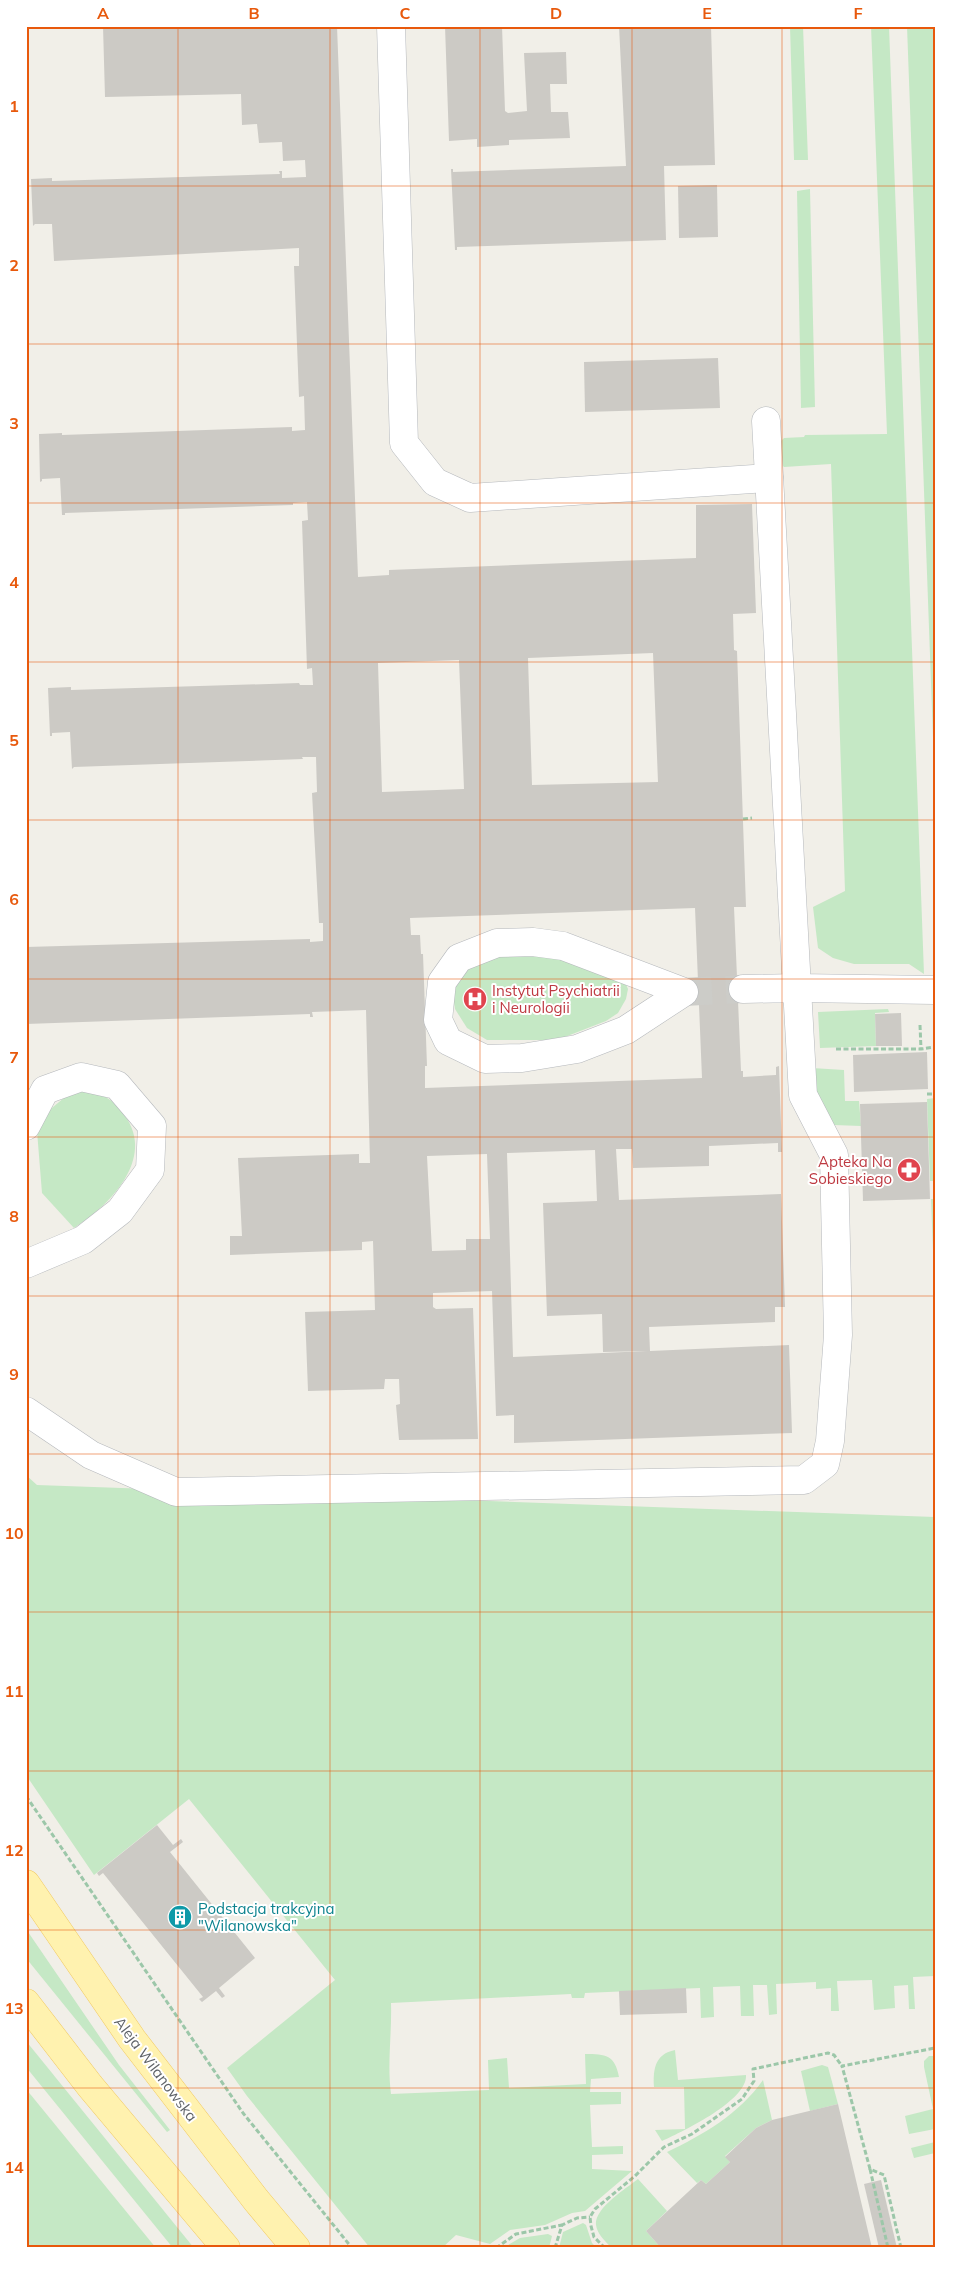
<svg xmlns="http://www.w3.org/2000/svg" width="961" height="2274" viewBox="0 0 961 2274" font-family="Mulish,sans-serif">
  <rect width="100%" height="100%" fill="#f1efe8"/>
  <!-- green -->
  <g fill="#c5e8c5">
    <polygon points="790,26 803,26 808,160 794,160"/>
    <polygon points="871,26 889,26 924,974 909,964 854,964 833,958 818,948 813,907 845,891 831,464 784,467 781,464 781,441 784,438 804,437 805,435 887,434"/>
    <polygon points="907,26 935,26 935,792"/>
    <polygon points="810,189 815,407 801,408 797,191"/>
    <polygon points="560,954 623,978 628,989 626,999 618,1013 606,1021 557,1040 487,1040 467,1028 455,1009 452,989 463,968 490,956"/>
    <polygon points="888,1009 889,1012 875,1013 876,1046 820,1048 818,1012"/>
    <polygon points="812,1068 844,1070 845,1101 859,1101 861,1126 834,1125 818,1101"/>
    <path d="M85,1090c19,4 28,9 40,26 31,43 -16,90 -51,112l-32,-35 -5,-62 9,-18 19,-16z"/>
    <polygon points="935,1098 935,1181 930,1181 927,1099"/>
    <polygon points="931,1199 935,1199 935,1302"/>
    <path d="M26,1475l11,10 898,32v459l-22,1 2,32h-6l-1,-24 -14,1 1,22 -21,2 -2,-30 -35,1 2,30h-8v-23l-15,1v-7l-40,2 1,30 -8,1 -2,-30h-14l1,31h-13l-1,-30 -27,1 1,30 -13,1 -1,-30 -115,5 -1,5h-12l-1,-4 -180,9c1,30 -4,61 0,91l98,-4 -1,-30 19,-2 2,30 77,-4 -1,-30c21,0 30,1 34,23l-28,2 -1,13h31v12l-31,1 2,42 31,-1v8l-31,1v14l40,2 -47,40 -13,2 -27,12 -35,5 -20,14 -34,-9 -14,13h-72l-123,-152 -20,-28 108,-88 -146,-181 -95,76 -68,-100z"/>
    <polygon points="26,1929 119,2065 170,2130 167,2132 26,1958"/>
    <polygon points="26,2041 194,2248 173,2248 26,2067"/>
    <path d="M675,2050l3,30 68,-5c2,25 -62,56 -84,66l-7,-11 30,-1 -1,-42h-30c-1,-18 1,-33 21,-37z"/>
    <polygon points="929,2056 935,2056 935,2129 909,2134 905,2116 933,2109 924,2067 924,2061"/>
    <polygon points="822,2065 828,2067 838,2104 810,2111 801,2071"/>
    <path d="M763,2080l9,40 -16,8 -31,28 5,6 -24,22 -5,-4 -4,3 -30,-31c36,-17 72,-38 96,-72z"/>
    <polygon points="26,2089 156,2248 26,2248"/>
    <polygon points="935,2142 935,2153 914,2158 911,2148"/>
    <path d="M638,2179l29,32 -21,20 15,17h-49c-6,-6 -15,-14 -16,-23 -2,-17 31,-37 42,-46z"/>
    <polygon points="583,2223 586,2225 592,2243 597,2248 559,2248 563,2232"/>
    <polygon points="548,2234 552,2236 549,2248 503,2248 520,2238"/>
  </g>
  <!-- building -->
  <g fill="#cccac5" fill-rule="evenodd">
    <path d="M103,26h234l21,551 31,-2v-5l307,-12v-53l56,-1 4,109 -23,1 1,36 3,1 9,256h-12l7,164h2v6l33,-2v-8l3,-1 3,86h-4v-9l-69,3v20l-76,2 -1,-19h-16l3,51 162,-6 4,113h-10v15l-126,5 1,24 139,-6 3,88 -278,10v-28l-18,1 -4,-125 -59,2v14l3,2 37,-1 5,131 -79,1 -3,-35 4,-1 -1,-25h-14l-1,10 -76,2 -3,-79 70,-2 -2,-69 -11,1v8l-132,5v-19h12l-4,-78 121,-4v9h11l-4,-153 -54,2 1,5h-3v-3l-284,10v-77l284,-8v3l13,-1v-18h-4l-7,-130 5,-1 -1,-35h-14l1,2 -229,8 -2,2 -2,-37 -18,1v3h-2l-2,-48 23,-1v3l228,-7 1,2h13l-1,-17 -5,1 -5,-148 6,-1 -1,-18 -14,1v2l-228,8v2h-3l-2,-37 -18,1v2l-2,1 -1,-48 23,-1v2l230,-8v4l13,-1 -1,-34 -5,1 -5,-131h5v-18l-245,13 -2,-37h-17l-2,2 -2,-47 21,-1v3l228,-7 -1,-3h3v7l24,-1 -1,-17 -22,1 -1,-19 -23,1 -2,-19 -15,1 -1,-31 -136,3zM653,653l5,129 -126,3 -4,-127zM459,660l5,129 -82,3 -4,-129zM695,908l7,170 -277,10v-22h2l-4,-112h-2l-1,-19h-9l-1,-17zM595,1150l2,51 -54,2 4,113 55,-2 1,38 44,-1 -134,6 -6,-204zM487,1154l3,85h-24v11l-34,1 -5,-95z"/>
    <polygon points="445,26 502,26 505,111 508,113 527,111 524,53 566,52 567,84 550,84 551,112 568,112 570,138 509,140 509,145 477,147 477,139 449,141"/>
    <polygon points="619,26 711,26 715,165 664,166 666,240 457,247 457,250 455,250 451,169 453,169 453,172 626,166"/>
    <polygon points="717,185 718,237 679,238 678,186"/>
    <polygon points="718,358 720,408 585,412 584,362"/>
    <polygon points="901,1013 902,1046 876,1046 875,1014"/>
    <polygon points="927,1052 928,1089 854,1092 853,1055"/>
    <polygon points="927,1102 930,1199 863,1201 860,1104"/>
    <polygon points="157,1825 173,1845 181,1839 183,1842 170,1852 255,1958 219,1988 225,1996 222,1998 216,1991 202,2002 199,1999 203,1997 103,1873 99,1876 97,1873"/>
    <polygon points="686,1988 687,2013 620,2015 619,1991"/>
    <polygon points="838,2104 872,2248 661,2248 646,2231 701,2180 706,2184 730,2162 725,2157 756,2128 772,2120"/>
    <polygon points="881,2180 897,2248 879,2248 864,2184"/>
  </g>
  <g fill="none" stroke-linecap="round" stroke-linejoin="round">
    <!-- minor-tunnel -->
    <polyline stroke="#ccccc8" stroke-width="28" stroke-dasharray="28 14" stroke-linecap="butt" points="684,992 743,989"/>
    <!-- minor casing -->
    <g stroke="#b5b8bc" stroke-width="29">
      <g id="minor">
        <polyline points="391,26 404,443 435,482 470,498 769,478"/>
        <polyline points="766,421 797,988 935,990"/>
        <polygon points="533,942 563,946 684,992 626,1030 577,1049 522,1058 485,1059 448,1041 438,1020 442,982 459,958 497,943"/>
        <polyline points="26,1126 45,1090 81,1077 117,1085 152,1126 150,1170 120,1211 83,1240 26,1264"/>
        <polyline points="26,1411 91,1455 176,1492 804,1480 825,1464 830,1441 838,1335 834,1155 803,1095 797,988 743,989"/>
      </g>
    </g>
    <!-- major casing -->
    <g stroke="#f2c960" stroke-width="29">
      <g id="major">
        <polyline points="26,1884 132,2039 256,2200 296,2248"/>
        <polyline points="26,2003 90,2086 226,2248"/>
      </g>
    </g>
    <!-- path -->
    <g stroke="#9cc7a9" stroke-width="3" stroke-dasharray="5 2.5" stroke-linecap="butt">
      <polyline points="743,819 752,818"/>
      <polyline points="920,1025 921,1049"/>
      <polyline points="836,1049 921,1049 935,1047"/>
      <polyline points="927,1094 935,1094"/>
      <polyline points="26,1796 243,2113 352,2248"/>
      <polyline points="870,2169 888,2248"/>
      <polyline points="461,2248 470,2248"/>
      <polyline points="496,2248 516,2234 562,2225"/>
      <polyline points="555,2248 562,2225 577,2218 590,2217"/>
      <polyline points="605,2248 594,2237 591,2226 590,2217 595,2209 635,2176 664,2147 692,2134 742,2099 754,2081 753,2069 828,2053 834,2055 842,2066"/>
      <polyline points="901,2248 884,2175 870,2169 842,2066 935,2048"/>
    </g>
    <!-- minor -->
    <use href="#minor" stroke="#fff" stroke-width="28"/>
    <!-- major -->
    <use href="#major" stroke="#fff2af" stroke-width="28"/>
  </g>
  <!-- grid -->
  <path fill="none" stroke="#e8590c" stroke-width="1" stroke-opacity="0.55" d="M178,26v2222M330,26v2222M480,26v2222M632,26v2222M782,26v2222M26,186h909M26,344h909M26,503h909M26,662h909M26,820h909M26,979h909M26,1137h909M26,1296h909M26,1454h909M26,1612h909M26,1771h909M26,1930h909M26,2088h909"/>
  <!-- icons -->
  <defs>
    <g id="hospital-disc" transform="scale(1.25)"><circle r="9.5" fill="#e0444e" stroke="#fff"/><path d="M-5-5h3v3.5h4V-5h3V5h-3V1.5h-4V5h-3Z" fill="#fff"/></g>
    <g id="pharmacy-disc" transform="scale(1.25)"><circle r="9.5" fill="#e0444e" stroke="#fff"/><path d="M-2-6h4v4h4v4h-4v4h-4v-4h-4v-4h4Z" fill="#fff"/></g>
    <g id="building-disc" transform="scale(1.25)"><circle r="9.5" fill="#0f9aa8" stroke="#fff"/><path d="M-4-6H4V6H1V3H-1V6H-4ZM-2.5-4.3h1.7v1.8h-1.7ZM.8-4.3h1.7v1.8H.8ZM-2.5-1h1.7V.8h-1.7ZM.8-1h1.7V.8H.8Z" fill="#fff"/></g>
  </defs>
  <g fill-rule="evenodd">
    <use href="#hospital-disc" x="475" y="999"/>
    <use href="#pharmacy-disc" x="909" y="1170"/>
    <use href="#building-disc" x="180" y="1917"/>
  </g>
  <g text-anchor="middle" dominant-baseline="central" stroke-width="4" stroke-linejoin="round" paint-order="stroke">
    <!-- health labels -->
    <g font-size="15" fill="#be3a42" stroke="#fff" text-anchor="start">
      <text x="492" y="990">Instytut Psychiatrii<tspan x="492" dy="17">i Neurologii</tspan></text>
      <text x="892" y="1161" text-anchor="end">Apteka Na<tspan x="892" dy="17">Sobieskiego</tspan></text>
    </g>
    <!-- culture labels -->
    <g font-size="15" fill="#0d838f" stroke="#fff" text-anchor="start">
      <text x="198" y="1908">Podstacja trakcyjna<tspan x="198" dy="17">"Wilanowska"</tspan></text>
    </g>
    <!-- street labels -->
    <g font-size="15" fill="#5f6368" stroke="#fff">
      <text transform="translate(156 2069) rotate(53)">Aleja Wilanowska</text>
    </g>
  </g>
  <!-- border -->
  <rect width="961" height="2274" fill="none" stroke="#ffffff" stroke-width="55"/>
  <rect x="28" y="28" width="906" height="2218" fill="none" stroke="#e8590c" stroke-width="2"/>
  <g font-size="16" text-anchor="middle" font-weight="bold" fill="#e8590c">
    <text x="103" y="19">A</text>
    <text x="254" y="19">B</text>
    <text x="405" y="19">C</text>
    <text x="556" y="19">D</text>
    <text x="707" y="19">E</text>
    <text x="858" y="19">F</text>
    <text x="14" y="112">1</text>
    <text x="14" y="271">2</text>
    <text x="14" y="429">3</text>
    <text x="14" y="588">4</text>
    <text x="14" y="746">5</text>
    <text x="14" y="905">6</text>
    <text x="14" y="1063">7</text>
    <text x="14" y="1222">8</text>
    <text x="14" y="1380">9</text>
    <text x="14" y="1539">10</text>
    <text x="14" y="1697">11</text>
    <text x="14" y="1856">12</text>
    <text x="14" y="2014">13</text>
    <text x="14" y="2173">14</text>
  </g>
</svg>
